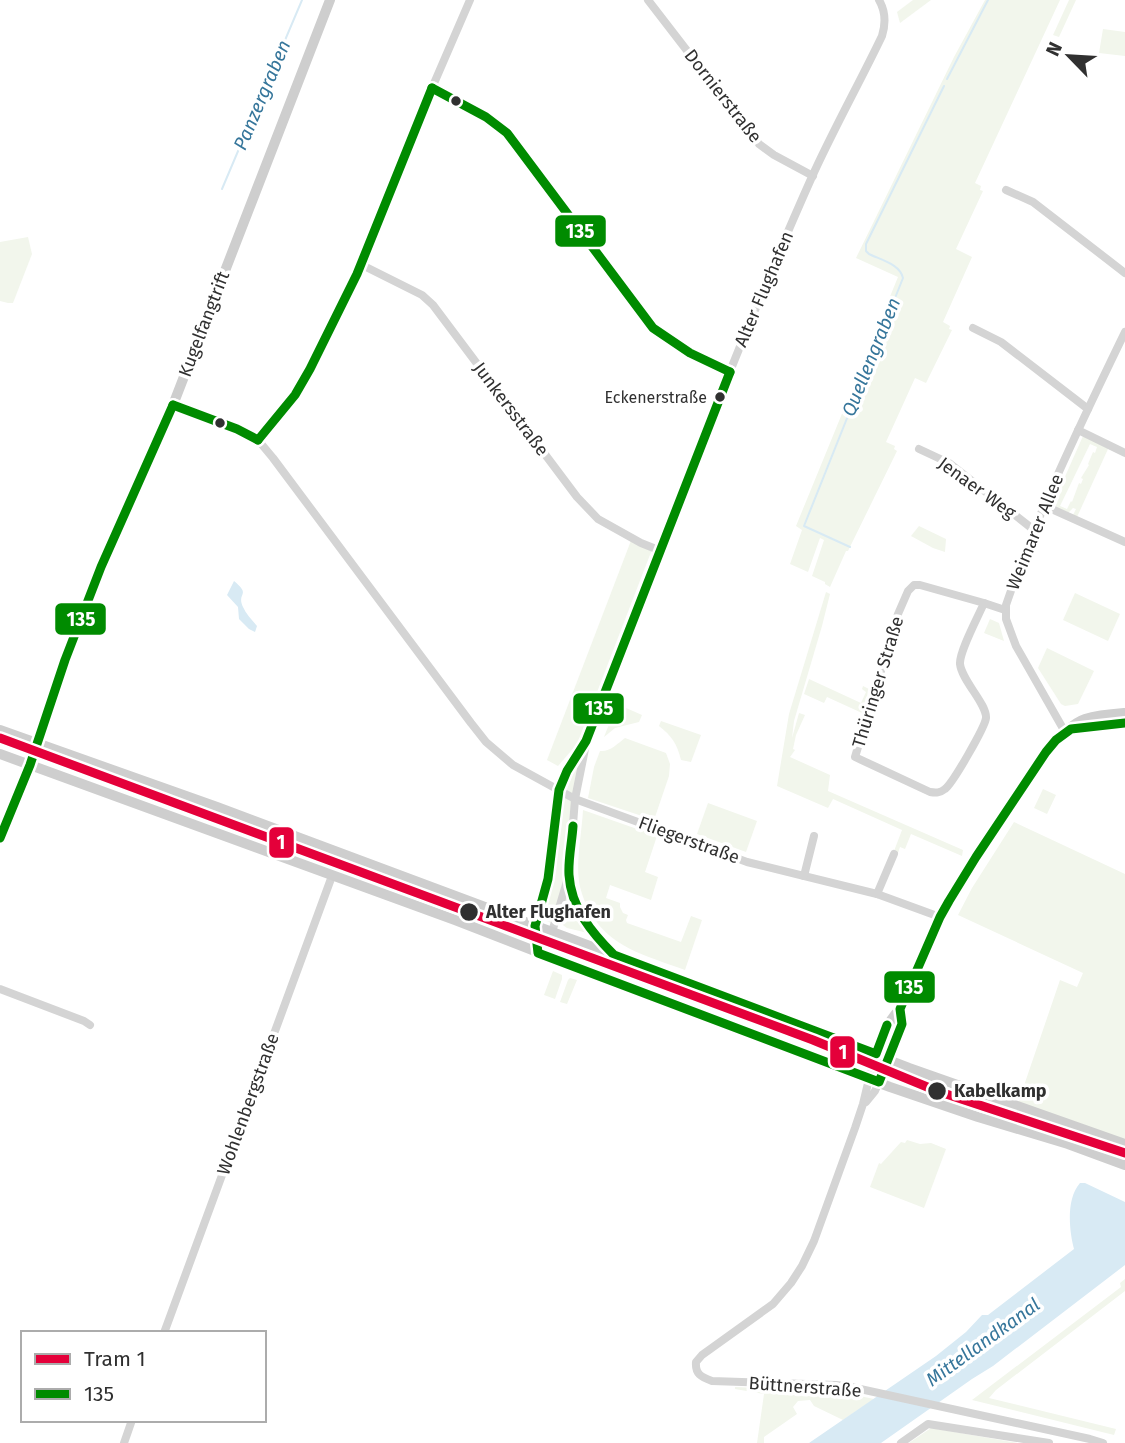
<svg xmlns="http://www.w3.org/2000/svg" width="1125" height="1443" viewBox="0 0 1125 1443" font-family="'Fira Sans',sans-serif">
  <rect width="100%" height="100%" fill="#fff"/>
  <!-- green -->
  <g fill="#f2f6ec" fill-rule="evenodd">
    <polygon points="913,0 931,0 900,23 897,12"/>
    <polygon points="985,0 1060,0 975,183 981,186 980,190 983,191 956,249 972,257 943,322 950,326 949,329 952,330 926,383 915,378 886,442 895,446 894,449 897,451 848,551 846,551 830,587 825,584 825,582 812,576 824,540 820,538 808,572 790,564 802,530 796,526 898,277 856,258 954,57"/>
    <polygon points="1069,0 1076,0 1059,37 1053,35"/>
    <polygon points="1103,29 1125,32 1125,56 1099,53"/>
    <polygon points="28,237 32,254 13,303 8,303 0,301 0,242"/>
    <path d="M1083,436l24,11 1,2 -31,68 -4,-2 3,-6 -3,-1 -5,5 -16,-7zM1090,444l7,3 -2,6 -2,-1 -5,12 1,1 -8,13 2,1 -2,5 -2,-1 -7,19 -1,-1 -4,8 -7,-3z"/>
    <polygon points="919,526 946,539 945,552 933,548 911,536"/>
    <polygon points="632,538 653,547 577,744 558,766 547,760"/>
    <polygon points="826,592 830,594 822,626 794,721 792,738 799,713 805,715 796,735 793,749 795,750 790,757 830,775 828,791 963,850 962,856 911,834 905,849 900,847 898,853 894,851 902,830 833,799 828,808 777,786 789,714"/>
    <polygon points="1075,593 1120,614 1108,641 1063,620"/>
    <polygon points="990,619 999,623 1004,641 984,633"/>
    <polygon points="1047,648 1094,671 1078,704 1065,706 1061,704 1038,668"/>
    <polygon points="809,679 861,703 866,692 862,689 863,686 869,689 862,713 827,697 824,703 804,694"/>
    <polygon points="617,704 642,715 639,722 615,728 604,737"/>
    <path d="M661,721l40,14 -10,27 -10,-2c-4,-16 -9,-24 -22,-34z"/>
    <path d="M625,738l41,15 4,11 -1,12 -15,44 -66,-22 6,-31 6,-16c10,1 17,-7 25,-13z"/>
    <polygon points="586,741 578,781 571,891 592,934 567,928 556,920 554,924 538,918 559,790"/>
    <polygon points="1043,789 1056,795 1047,814 1034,808"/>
    <polygon points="708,803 757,821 746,852 697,834"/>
    <path d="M583,810l74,26 -12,36 13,5 -7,23 -41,-15 -4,13 14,5v4l3,6 5,2 -2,5 1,3 54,19 10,-26 11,4 -17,50c-40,-15 -77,-22 -98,-63 -3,-8 -7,-17 -8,-26 -3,-21 3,-50 4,-71z"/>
    <polygon points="1014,822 1125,874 1125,1144 1017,1106 1060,980 1077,987 1083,973 958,915 972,888"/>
    <polygon points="553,971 562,975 562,979 555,999 544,995"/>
    <polygon points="570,978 577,980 567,1004 560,1002 568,980"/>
    <polygon points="907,1140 920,1144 931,1143 946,1149 924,1208 870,1187 879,1163 881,1164 901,1142 905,1143"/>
    <polygon points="1125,1279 1125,1291 996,1390 989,1398 1116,1429 1114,1435 972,1400 1121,1287 1120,1283"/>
    <polygon points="735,1387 836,1391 874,1399 843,1420 814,1406 810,1400 798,1401 793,1407 797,1414 764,1437 764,1443 757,1443 764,1394 735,1389"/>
    <polygon points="931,1428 1018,1443 909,1443"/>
  </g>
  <!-- water -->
  <g fill="#d8eaf4">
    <path d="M234,581c18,15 2,11 9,26 3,7 9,13 14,19l-2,6 -6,-3 -10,-10 -1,-12 -11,-12z"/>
    <path d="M1080,1183h5l40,19v63l-132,101 -21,13 -91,64h-72l127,-87 30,-24 16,-17h6l86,-66c-5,-19 -8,-50 6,-66z"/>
  </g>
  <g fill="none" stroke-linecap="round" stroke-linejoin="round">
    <!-- stream -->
    <g stroke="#d8eaf4" stroke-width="2">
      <polyline points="947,79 988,0"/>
      <polyline points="222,189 302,0"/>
      <path d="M850,547l-46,-21 99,-248c-3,-14 -22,-18 -34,-24l-3,-3v-7l78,-158"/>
    </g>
    <!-- street -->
    <g stroke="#d4d4d4" stroke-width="8">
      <polyline points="648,0 759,144 774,155 813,176"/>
      <path d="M432,88l54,29 21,16 146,195c24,19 48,34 77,44"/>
      <polyline points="1006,190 1033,202 1125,273"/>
      <polyline points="362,265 422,295 433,305 577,497 598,519 641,543 661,551"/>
      <polyline points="973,328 1001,342 1088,409"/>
      <polyline points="173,405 246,433 258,440 273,458 471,723 486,742 513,765 575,799 747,862 877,894 940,917"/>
      <polyline points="1078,430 1125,453"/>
      <polyline points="258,440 295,395 310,369 362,265 432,88 470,0"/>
      <polyline points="919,449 949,463 1034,530"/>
      <polyline points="1045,506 1125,542"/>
      <path d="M914,585h6l64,18c-6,14 -25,49 -24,61 2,17 27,40 26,54 -1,9 -33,65 -41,71 -5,4 -9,4 -15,3l-75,-35 43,-143 10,-23z"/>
      <polyline points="984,603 1005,610"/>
      <path d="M1065,732l-49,-86 -10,-27v-14c32,-94 76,-184 119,-273"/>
      <polyline points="586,744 575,799 569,875 571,892 579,913 592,934 610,951"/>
      <polyline points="804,876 814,836"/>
      <polyline points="877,894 894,854"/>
      <path d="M535,926l13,-47 11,-89 8,-19 19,-30c74,-188 143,-378 225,-562 22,-49 48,-95 71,-143 4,-13 4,-24 -3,-36"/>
      <polyline points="552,932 568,878"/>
      <polyline points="0,989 84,1021 90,1025"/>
      <path d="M869,1079l-6,25 -8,24 -41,113 -12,25 -11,17 -18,21 -71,51 -6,7c-1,12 5,15 16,19l124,4 15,2 239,52 13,4"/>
      <polyline points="866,1102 875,1091 879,1082"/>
      <polyline points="164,1333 332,876"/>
      <polyline points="124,1443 132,1420"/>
      <polyline points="901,1443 928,1424 1049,1443"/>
    </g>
    <!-- secondary -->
    <g stroke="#cecece" stroke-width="10">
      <polyline points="1071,729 1125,723"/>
      <polyline points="0,730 217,807 614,955 909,1068 1125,1144"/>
      <polyline points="0,754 455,920 744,1032 890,1087 978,1117 1068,1144 1125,1165"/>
      <polyline points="0,838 30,765 65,660 101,567 173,405 330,0"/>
      <polyline points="535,926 538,953"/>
      <path d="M869,1079c9,-25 12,-51 31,-70l40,-92 9,-16 27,-44 70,-105c9,-11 26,-29 39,-33 13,-4 27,-5 40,-6"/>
      <polyline points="879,1082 902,1024 900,1009"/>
    </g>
    <!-- bus-1 casing -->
    <g stroke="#fff" stroke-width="14">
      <g id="bus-1">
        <polyline points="432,88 486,117 507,133 653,328 690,353 730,372"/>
        <polyline points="730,372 586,741 567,771 559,790 548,879 535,926 538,953 879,1082 902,1024 900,1009 940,917 949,901 976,857 1046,752 1056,740 1071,729 1125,723"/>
        <polyline points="173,405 237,429 258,440"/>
        <polyline points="258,440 295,395 310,369 357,274 432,88"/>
        <path d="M573,826c-1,16 -5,33 -4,49 2,33 23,58 45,80l262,99 11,-29"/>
        <polyline points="0,838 30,765 65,660 101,567 173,405"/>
      </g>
    </g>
    <!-- bus-1 -->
    <use href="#bus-1" stroke="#008b00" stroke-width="9"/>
    <!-- tram-1 casing -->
    <g stroke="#fff" stroke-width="14">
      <polyline id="tram-1" points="0,738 813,1040 937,1091 1125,1153"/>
    </g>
    <!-- tram-1 -->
    <use href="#tram-1" stroke="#e4003a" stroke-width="9"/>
  </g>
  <!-- markers -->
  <g fill="#303030" stroke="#fff" stroke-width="2.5">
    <circle cx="456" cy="101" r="6"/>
    <circle cx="720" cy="397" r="6"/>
    <circle cx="220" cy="423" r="6"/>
    <circle cx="469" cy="912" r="10"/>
    <circle cx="937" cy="1091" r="10"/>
  </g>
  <g text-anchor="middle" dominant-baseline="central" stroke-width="7" stroke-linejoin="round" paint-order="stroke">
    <!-- bus labels -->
    <g font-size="16" fill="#303030" stroke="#fff" text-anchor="end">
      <text x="707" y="397">Eckenerstraße</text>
    </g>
    <!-- street labels -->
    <g font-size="18" fill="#303030" stroke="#fff">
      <text transform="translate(723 96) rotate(52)">Dornierstraße</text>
      <text transform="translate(764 289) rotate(-67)">Alter Flughafen</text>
      <text transform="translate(204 324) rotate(-69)">Kugelfangtrift</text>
      <text transform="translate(511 409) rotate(53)">Junkersstraße</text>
      <text transform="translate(977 488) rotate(36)">Jenaer Weg</text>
      <text transform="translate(1035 532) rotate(-68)">Weimarer Allee</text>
      <text transform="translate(878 682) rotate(-73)">Thüringer Straße</text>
      <text transform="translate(689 840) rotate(20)">Fliegerstraße</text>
      <text transform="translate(248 1104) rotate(-70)">Wohlenbergstraße</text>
      <text transform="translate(805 1387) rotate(4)">Büttnerstraße</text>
    </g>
    <!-- stop labels -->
    <g font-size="18" font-weight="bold" fill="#303030" stroke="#fff" text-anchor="start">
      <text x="486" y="912">Alter Flughafen</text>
      <text x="954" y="1091">Kabelkamp</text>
    </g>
    <!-- water labels -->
    <g font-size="19" font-style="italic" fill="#36769b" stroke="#fff">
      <text transform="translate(262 95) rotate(-67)">Panzergraben</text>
      <text transform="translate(871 357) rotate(-68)">Quellengraben</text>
      <text transform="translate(983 1342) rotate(-36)">Mittellandkanal</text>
    </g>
  </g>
  <g stroke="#fff" stroke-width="2.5">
    <rect x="554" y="214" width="53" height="34" rx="7" fill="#008b00"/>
    <rect x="54" y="602" width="53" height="34" rx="7" fill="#008b00"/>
    <rect x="572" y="692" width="53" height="33" rx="7" fill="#008b00"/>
    <rect x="268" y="826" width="27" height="33" rx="7" fill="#e4003a"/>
    <rect x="883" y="970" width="53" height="34" rx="7" fill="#008b00"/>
    <rect x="829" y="1035" width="27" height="34" rx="7" fill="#e4003a"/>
  </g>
  <g font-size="19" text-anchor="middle" font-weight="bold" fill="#fff">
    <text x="580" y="238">135</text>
    <text x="81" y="626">135</text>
    <text x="599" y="715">135</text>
    <text x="281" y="849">1</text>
    <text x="909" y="994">135</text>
    <text x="843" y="1059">1</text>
  </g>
  <!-- legend -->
  <rect x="21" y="1331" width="245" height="91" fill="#ffffff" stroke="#acacac" stroke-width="2"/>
  <rect x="35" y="1354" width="35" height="10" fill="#e4003a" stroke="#acacac" stroke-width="2"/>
  <text x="84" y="1366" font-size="21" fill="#303030">Tram 1</text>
  <rect x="35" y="1389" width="35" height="10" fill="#008b00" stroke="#acacac" stroke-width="2"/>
  <text x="84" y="1401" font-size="21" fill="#303030">135</text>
  <!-- north arrow -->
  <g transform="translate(1069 56) rotate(295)" stroke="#ffffff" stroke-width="5" paint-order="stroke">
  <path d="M0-5L12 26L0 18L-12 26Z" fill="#303030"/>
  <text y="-10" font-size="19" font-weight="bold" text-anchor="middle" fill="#303030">N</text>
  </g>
</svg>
